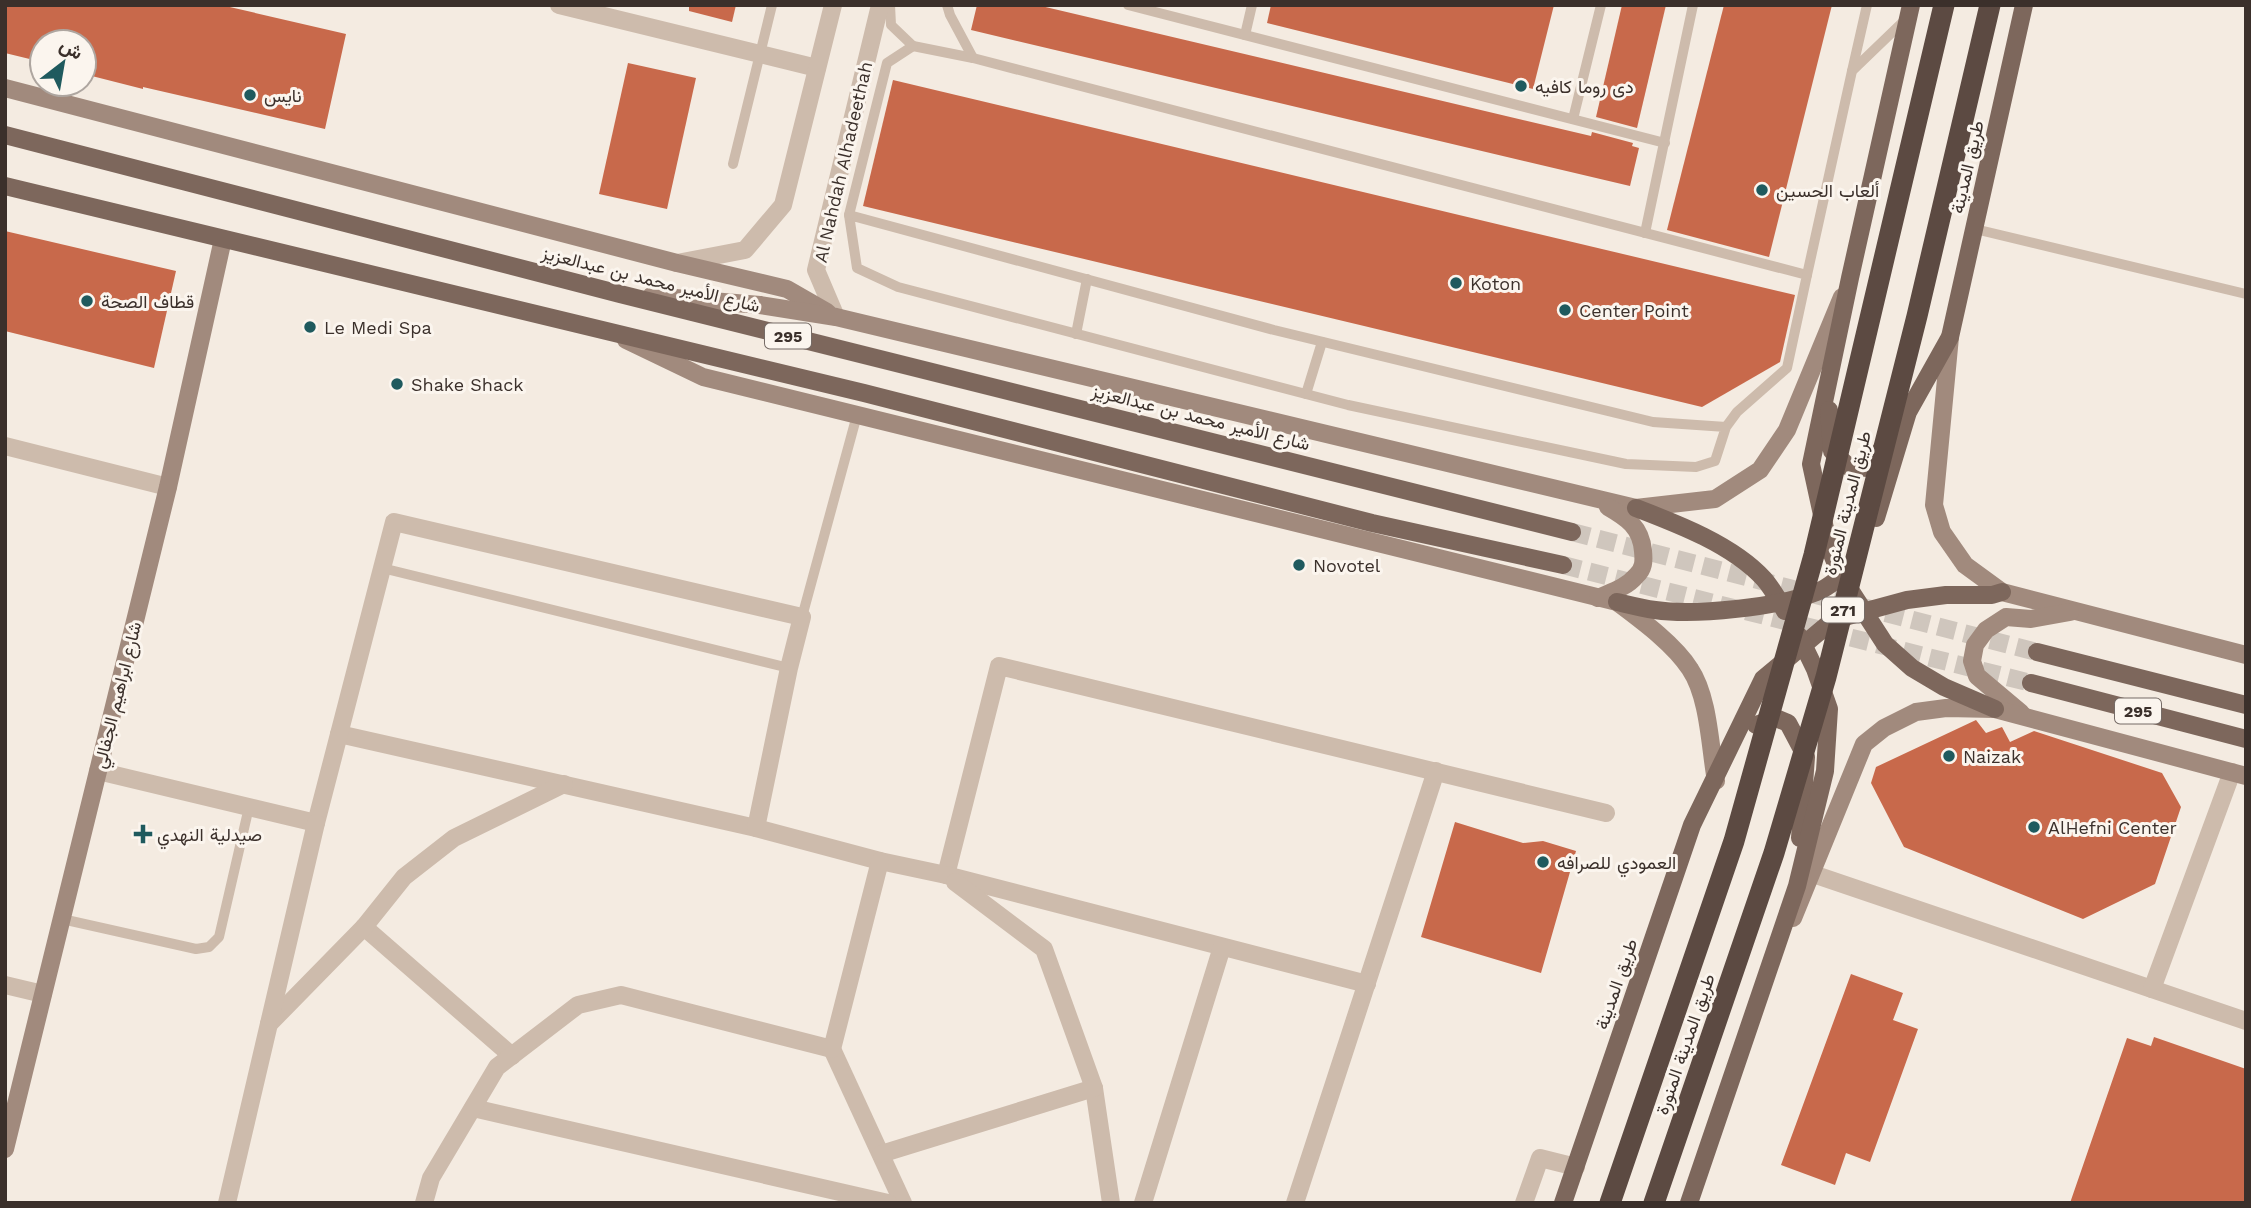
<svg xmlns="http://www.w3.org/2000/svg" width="2251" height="1208" viewBox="0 0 2251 1208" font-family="'Work Sans',Vazirmatn,sans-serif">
  <rect width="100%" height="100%" fill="#f4ebe1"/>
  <!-- building -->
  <g fill="#c8694b">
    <polygon points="5,5 221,5 346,34 325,129 143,87 143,89 84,74 84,42 42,42 42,62 5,53"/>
    <polygon points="689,5 736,5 732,22 689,11"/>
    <polygon points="977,5 1037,5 1591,136 1592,132 1633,143 1632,146 1639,148 1630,186 971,30"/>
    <polygon points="1271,5 1554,5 1533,89 1267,23"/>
    <polygon points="1622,5 1666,5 1637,128 1596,117"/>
    <polygon points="1724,5 1832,5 1769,257 1667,230"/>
    <polygon points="628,63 696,78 667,209 599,194"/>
    <polygon points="893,80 1795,295 1780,362 1702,407 863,206"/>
    <polygon points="5,231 176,271 154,368 5,331"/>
    <polygon points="1976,720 1986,733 2002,727 2010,742 2034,731 2162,773 2181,807 2155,884 2083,919 1904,847 1871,783 1876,767"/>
    <polygon points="1455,822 1523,843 1543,841 1576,851 1541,973 1421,937"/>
    <polygon points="1851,974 1903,993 1893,1020 1918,1029 1870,1162 1846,1153 1835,1185 1781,1165"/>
    <polygon points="2154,1037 2246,1069 2246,1203 2070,1203 2127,1038 2151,1046"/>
  </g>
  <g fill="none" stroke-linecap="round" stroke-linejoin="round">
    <!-- primary-tunnel -->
    <g stroke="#cfc6bd" stroke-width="18" stroke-dasharray="18 9" stroke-linecap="butt">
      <polyline points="1572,532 2037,652"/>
      <polyline points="1563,565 2031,683"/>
    </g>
    <!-- lane -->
    <g stroke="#cdbbac" stroke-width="10">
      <polyline points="890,5 891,25 913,46 973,58 1807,275 1787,368 1737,412 1726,427 1715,461 1696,467 1626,464 1348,405 898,287 857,268 849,215 1274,330 1653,422 1726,427"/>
      <polyline points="947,5 950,15 973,58"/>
      <polyline points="1128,5 1665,143"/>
      <polyline points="1245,35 1252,5"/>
      <polyline points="1852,71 1867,5"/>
      <polyline points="1573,119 1601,5"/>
      <polyline points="733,164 772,5"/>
      <polyline points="849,215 887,63 913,46"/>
      <polyline points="1975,229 2246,294"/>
      <polyline points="1645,233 1693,5"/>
      <polyline points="1807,275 1852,71 1907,18"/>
      <polyline points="1076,334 1087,279"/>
      <polyline points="1306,394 1322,342"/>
      <polyline points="382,568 789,668"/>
      <polyline points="802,617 857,415"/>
      <polyline points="62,919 196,949 209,947 219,937 249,807"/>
    </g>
    <!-- street -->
    <g stroke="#cdbbac" stroke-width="18">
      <polyline points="559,5 817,68"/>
      <polyline points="677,263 745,250 783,205 833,5"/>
      <polyline points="836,317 816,270 880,5"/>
      <polyline points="5,446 168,487"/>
      <polyline points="339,734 756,828"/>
      <polyline points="98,771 316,823 394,522 802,617 789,668 756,828 880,861 946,875 999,666 1606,813"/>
      <polyline points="1813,874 2246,1021"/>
      <polyline points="946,875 1367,984"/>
      <polyline points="955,882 1044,949 1094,1088 1111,1203"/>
      <polyline points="364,927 512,1056"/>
      <polyline points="5,985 43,994"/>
      <polyline points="2152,989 2232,772"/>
      <polyline points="269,1024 364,927 404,877 454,838 564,784"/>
      <polyline points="832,1049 903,1203"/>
      <polyline points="473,1108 888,1203"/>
      <polyline points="881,1154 1094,1088"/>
      <polyline points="227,1203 316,823"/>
      <polyline points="424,1203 431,1178 497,1067 578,1005 621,995 832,1049 880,861"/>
      <polyline points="1143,1203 1222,947"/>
      <polyline points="1295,1203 1436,771"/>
      <polyline points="1524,1203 1540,1158 1576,1167"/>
    </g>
    <!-- secondary -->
    <g stroke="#a18a7d" stroke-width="18">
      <polyline points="5,88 677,263 787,289 827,312"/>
      <polyline points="651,296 760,305 836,317 1636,508 1715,499 1760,470 1787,430 1842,297"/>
      <polyline points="1950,337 1934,505 1942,532 1965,565 2002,592 2246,655"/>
      <path d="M626,340l77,37 914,225c24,18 57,42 73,67 19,28 20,79 26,112"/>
      <path d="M1598,598c13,-6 29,-11 38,-22 8,-7 8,-15 7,-25 -2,-24 -16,-33 -35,-44"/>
      <polyline points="2021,713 1977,676 1972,661 1975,645 1986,630 2006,617 2031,619 2070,612"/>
      <polyline points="1793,918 1864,744 1884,728 1916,712 1946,708 1995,709 2246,776"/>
      <polyline points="5,1149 168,487 223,239"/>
    </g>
    <!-- primary -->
    <g stroke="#7d675c" stroke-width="18">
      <polyline points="1911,5 1850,278 1811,464 1829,547 1841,576 1885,644 1912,668 1944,687 1995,709"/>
      <polyline points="5,135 620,294 1572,532"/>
      <polyline points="5,186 864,393 1372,523 1563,565"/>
      <polyline points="1829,410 1832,451 1849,467 1869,468 1881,450"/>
      <path d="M1636,508c42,16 97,37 128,71 8,9 15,22 21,32"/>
      <polyline points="1876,518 1908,412 1950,337 2024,5"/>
      <path d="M1617,602c13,3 25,6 38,8 40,6 124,-3 162,-18 15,-6 27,-19 39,-30"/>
      <polyline points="2037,652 2246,705"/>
      <polyline points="2031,683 2246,739"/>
      <polyline points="1756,725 1776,718 1788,723 1806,757 1800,838"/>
      <polyline points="1563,1203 1692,825 1763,679 1826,626 1848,616 1907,600 1946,595 1992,595 2002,592"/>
      <polyline points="1689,1203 1797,886 1825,771 1829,709 1815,669 1799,636"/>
    </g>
    <!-- highway-bridge -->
    <g stroke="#5c4a42" stroke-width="21">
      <polyline points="1610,1203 1734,841 1814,555 1944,5"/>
      <polyline points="1654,1203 1774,853 1826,677 1917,316 1990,5"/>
    </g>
  </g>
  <!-- markers -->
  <g fill="#1f5a5e" stroke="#fbf5ee" stroke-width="2.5">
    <circle cx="1521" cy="86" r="7"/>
    <circle cx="250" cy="95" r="7"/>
    <circle cx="1762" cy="190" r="7"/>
    <circle cx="1456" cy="283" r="7"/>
    <circle cx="87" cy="301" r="7"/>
    <circle cx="1565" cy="310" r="7"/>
    <circle cx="310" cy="327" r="7"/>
    <circle cx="397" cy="384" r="7"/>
    <circle cx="1299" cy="565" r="7"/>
    <circle cx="1949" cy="756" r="7"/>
    <circle cx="2034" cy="827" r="7"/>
    <path d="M139.5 823.5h7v7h7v7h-7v7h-7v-7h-7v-7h7z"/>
    <circle cx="1543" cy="862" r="7"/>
  </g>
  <g text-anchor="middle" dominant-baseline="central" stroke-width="6" stroke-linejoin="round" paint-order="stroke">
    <!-- shield labels -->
    <g fill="#fbf5ee" stroke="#756b66" stroke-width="2">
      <rect x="765" y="323.5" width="46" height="25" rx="5"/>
      <rect x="1822" y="597.5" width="42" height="25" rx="5"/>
      <rect x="2115" y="698.5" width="46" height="25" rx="5"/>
    </g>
    <g font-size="16" font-weight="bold" fill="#3b302b">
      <text x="788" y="336">295</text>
      <text x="1843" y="610">271</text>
      <text x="2138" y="711">295</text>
    </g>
    <!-- poi labels -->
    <g font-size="18" fill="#3b302b" stroke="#fbf5ee" text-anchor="start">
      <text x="1535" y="86">دى روما كافيه</text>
      <text x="264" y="95">نايس</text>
      <text x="1776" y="190">ألعاب الحسين</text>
      <text x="1470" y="283">Koton</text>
      <text x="101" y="301">قطاف الصحة</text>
      <text x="1579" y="310">Center Point</text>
      <text x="324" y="327">Le Medi Spa</text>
      <text x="411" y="384">Shake Shack</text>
      <text x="1313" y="565">Novotel</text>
      <text x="1963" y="756">Naizak</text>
      <text x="2048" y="827">AlHefni Center</text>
      <text x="157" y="834">صيدلية النهدي</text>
      <text x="1557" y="862">العمودي للصرافه</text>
    </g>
    <!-- street labels -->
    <g font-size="18" fill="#3b302b" stroke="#fbf5ee">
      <text transform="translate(843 162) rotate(-77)">Al Nahdah Alhadeethah</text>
      <text transform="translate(1967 167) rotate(-77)">طريق المدينة</text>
      <text transform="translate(651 279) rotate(14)">شارع الأمير محمد بن عبدالعزيز</text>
      <text transform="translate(1201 417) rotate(14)">شارع الأمير محمد بن عبدالعزيز</text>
      <text transform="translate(1847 503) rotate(-76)">طريق المدينة المنورة</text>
      <text transform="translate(117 695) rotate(-76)">شارع ابراهيم الجفالي</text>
      <text transform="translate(1616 984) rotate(-71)">طريق المدينة</text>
      <text transform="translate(1685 1044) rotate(-71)">طريق المدينة المنورة</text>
    </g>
  </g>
  <!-- border -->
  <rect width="2251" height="1208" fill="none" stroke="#3b302b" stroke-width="14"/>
  <!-- north arrow -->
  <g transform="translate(63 63) rotate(31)"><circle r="33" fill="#fbf5ee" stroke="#aea6a0" stroke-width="2"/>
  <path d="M0-5L12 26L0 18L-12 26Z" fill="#1f5a5e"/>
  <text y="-10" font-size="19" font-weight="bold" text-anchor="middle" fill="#3b302b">ش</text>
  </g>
</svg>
